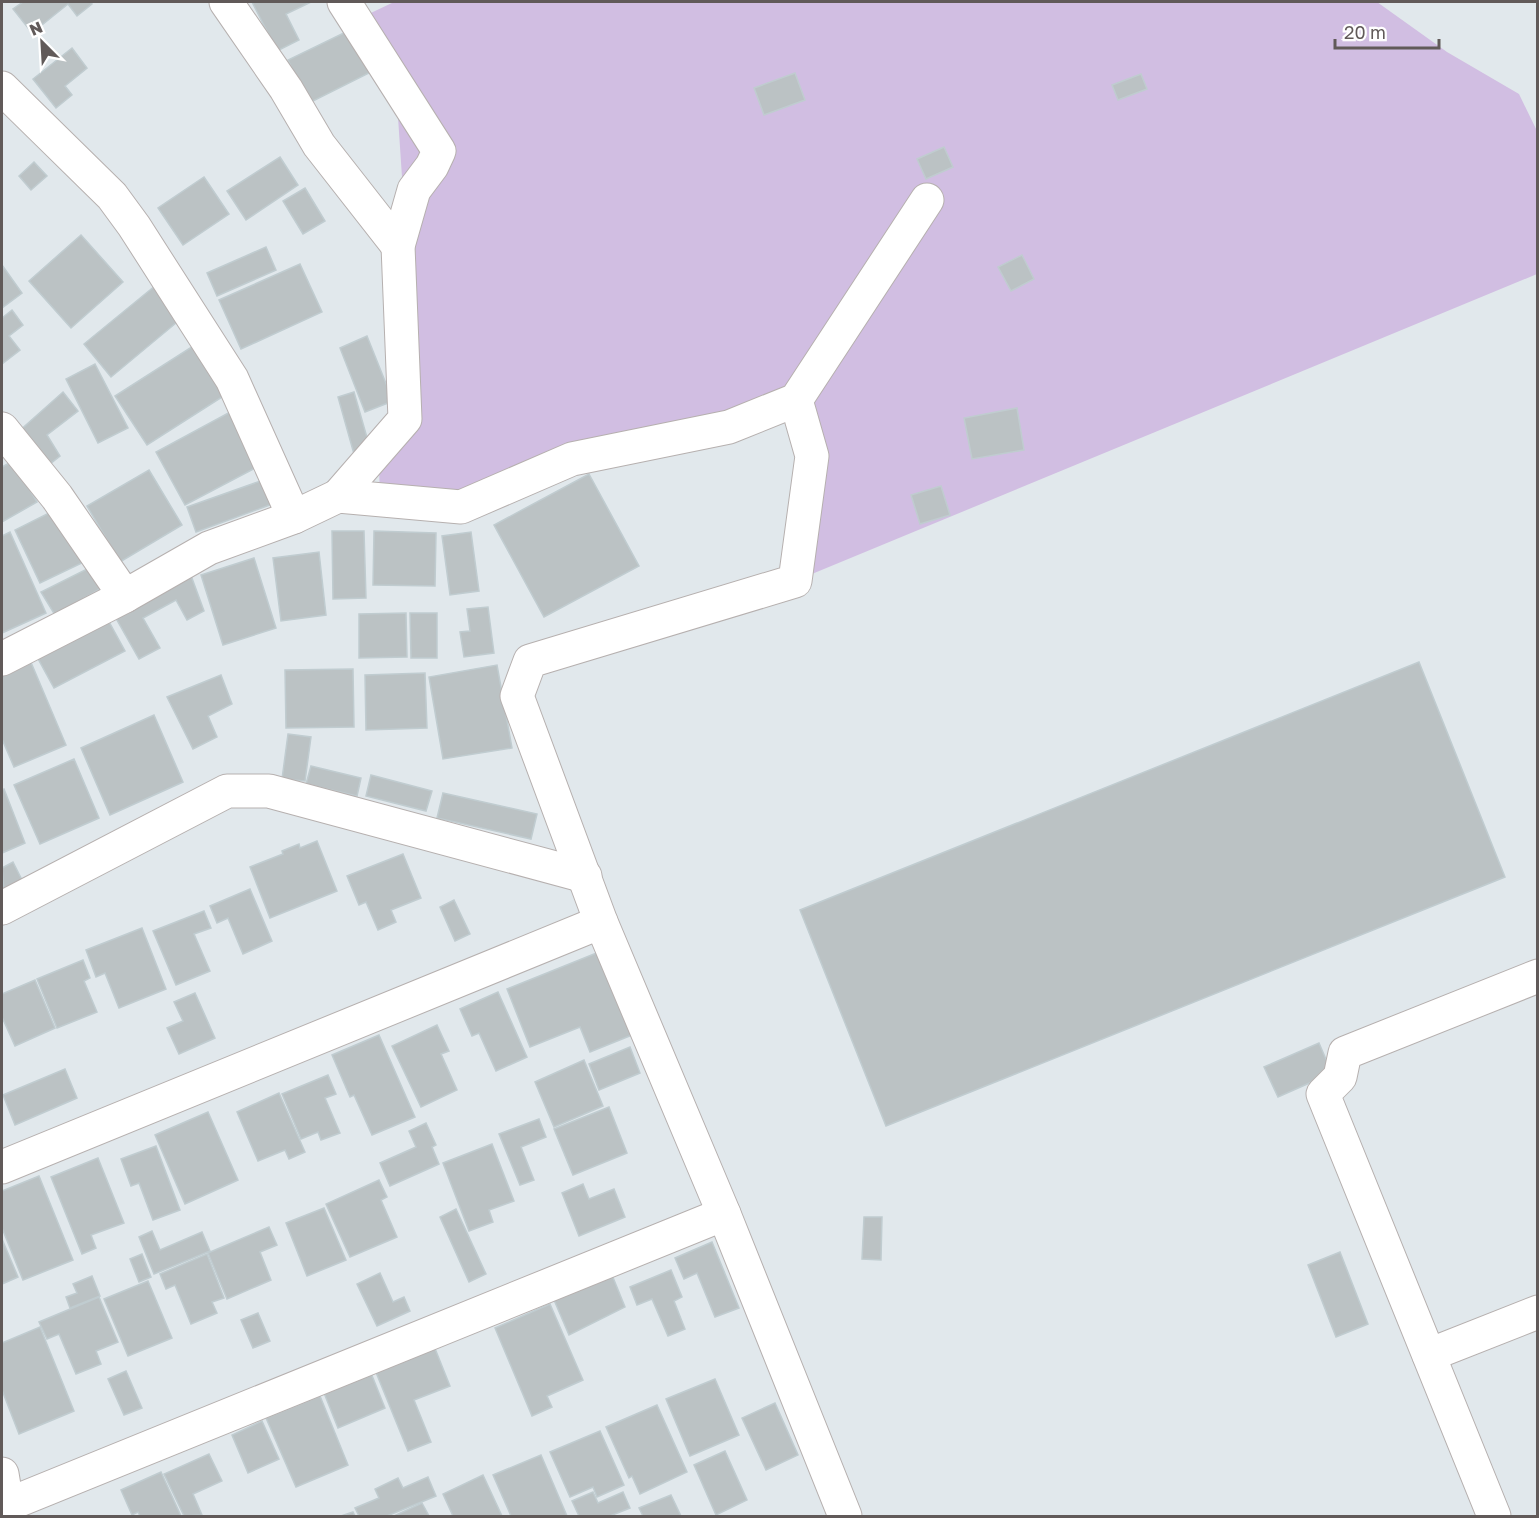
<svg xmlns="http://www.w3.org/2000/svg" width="1539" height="1518" viewBox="0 0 1539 1518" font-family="'Golos Text',sans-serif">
  <rect width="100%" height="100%" fill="#e1e8ec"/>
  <!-- green -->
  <polygon fill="#d1bee2" points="394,2 1377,2 1447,52 1519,94 1537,131 1537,274 795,581 796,401 461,507 380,501 379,464 418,417 396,87 356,20"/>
  <!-- building -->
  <g fill="#bbc2c4" stroke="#c0ccd0" stroke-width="1.5">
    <polygon points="23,2 90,2 92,4 77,16 68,4 32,33 13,9"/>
    <polygon points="252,2 311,2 286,14 299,40 277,51"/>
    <polygon points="352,29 373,71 309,103 288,60"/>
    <polygon points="72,48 87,68 65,86 72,95 56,108 33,79"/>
    <polygon points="795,73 805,100 764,115 754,88"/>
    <polygon points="1141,74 1147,89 1118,100 1112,85"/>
    <polygon points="944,147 953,167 926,179 917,159"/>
    <polygon points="280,157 298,185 246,220 227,191"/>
    <polygon points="34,162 47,176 31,190 19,176"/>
    <polygon points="204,177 229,214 183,245 158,208"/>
    <polygon points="305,188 325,221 303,234 283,201"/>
    <polygon points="81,235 123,282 71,328 29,281"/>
    <polygon points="266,247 276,270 217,296 207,273"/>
    <polygon points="1022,255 1034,279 1011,291 998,267"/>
    <polygon points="300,264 322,312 241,349 219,300"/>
    <polygon points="2,265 22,293 2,308"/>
    <polygon points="161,281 188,313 111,377 84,344"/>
    <polygon points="12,310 23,325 9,336 20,350 2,364 2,318"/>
    <polygon points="367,336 393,401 365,412 340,348"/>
    <polygon points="201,341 233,390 147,445 115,396"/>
    <polygon points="95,364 128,428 98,443 66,379"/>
    <polygon points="63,392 78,411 47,435 60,456 40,472 16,434"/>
    <polygon points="354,392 370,448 354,454 338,397"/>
    <polygon points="1017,408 1024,450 972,459 964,418"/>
    <polygon points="232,411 261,465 185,505 156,452"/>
    <polygon points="13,461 37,502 2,522 2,467"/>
    <polygon points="149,470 182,525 120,562 87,506"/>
    <polygon points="589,474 639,566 544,617 494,525"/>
    <polygon points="269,478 278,502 196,532 187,507"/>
    <polygon points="941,486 950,515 920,524 911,495"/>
    <polygon points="57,509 84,562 40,583 15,530"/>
    <polygon points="332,531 364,531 366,598 333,599"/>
    <polygon points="374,531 436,533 435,586 373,585"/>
    <polygon points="10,532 46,613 2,633 2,536"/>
    <polygon points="471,532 479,591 450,595 442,536"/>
    <polygon points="319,552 326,615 281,621 273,558"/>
    <polygon points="254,558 276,628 223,645 201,575"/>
    <polygon points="91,567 100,589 55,615 41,592"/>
    <polygon points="189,570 204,611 187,620 176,600 143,618 160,648 139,659 113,613"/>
    <polygon points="488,607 494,653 464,657 460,632 470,631 467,609"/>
    <polygon points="406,613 407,657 359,658 359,614"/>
    <polygon points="410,613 437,613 437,658 411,658"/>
    <polygon points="107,618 125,651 54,688 36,655"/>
    <polygon points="30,660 66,745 14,767 2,739 2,672"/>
    <polygon points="1419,662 1505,877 886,1126 800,910"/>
    <polygon points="497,665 512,748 443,759 429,677"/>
    <polygon points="353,669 354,727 286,728 285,670"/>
    <polygon points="425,673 427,728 366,730 365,675"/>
    <polygon points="221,675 232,704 208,716 217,737 193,749 167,697"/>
    <polygon points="154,715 183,782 110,815 81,748"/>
    <polygon points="288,734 311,737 305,781 282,779"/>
    <polygon points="74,759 99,818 40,844 14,785"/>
    <polygon points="311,766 361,778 357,796 306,784"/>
    <polygon points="371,775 432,791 426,811 366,796"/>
    <polygon points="4,789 25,843 2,853 2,790"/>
    <polygon points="443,793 537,814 531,839 437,818"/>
    <polygon points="317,841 337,891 270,918 250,867 283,854 282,851 299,844 300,848"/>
    <polygon points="403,854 421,898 391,910 396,922 378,930 366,902 359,905 347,876"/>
    <polygon points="13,862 23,882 4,892 2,868"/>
    <polygon points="250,889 272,941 243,954 228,918 217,923 210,906"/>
    <polygon points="454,900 470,934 455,941 440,907"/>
    <polygon points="204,911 211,928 194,934 210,971 176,985 153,931"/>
    <polygon points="142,928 166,989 119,1008 105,973 96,977 86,950"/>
    <polygon points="599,952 632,1035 590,1052 580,1027 530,1047 507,989"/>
    <polygon points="83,960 90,978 84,981 97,1012 57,1028 37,979"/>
    <polygon points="35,980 55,1028 15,1046 2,1017 2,994"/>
    <polygon points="498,992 527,1057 496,1071 479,1033 472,1036 460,1009"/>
    <polygon points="195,993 215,1038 179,1054 167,1028 183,1021 174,1002"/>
    <polygon points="437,1025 449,1051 441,1054 457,1090 421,1107 392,1046"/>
    <polygon points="379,1035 415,1117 372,1135 354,1095 350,1097 332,1055"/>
    <polygon points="1319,1043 1332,1073 1278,1097 1264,1067"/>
    <polygon points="630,1047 640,1073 599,1090 589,1064"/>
    <polygon points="584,1060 603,1106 554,1127 535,1082"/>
    <polygon points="65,1069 77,1098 15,1125 3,1095"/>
    <polygon points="328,1075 336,1094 325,1098 340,1133 321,1140 318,1132 301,1139 282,1094"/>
    <polygon points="279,1093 305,1152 289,1159 285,1150 258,1161 237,1112"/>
    <polygon points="609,1107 627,1153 573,1175 554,1129"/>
    <polygon points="208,1112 238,1180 185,1204 155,1135"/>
    <polygon points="539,1119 546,1137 521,1147 534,1180 520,1185 499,1134"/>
    <polygon points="426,1123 436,1145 432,1147 439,1164 390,1186 380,1163 416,1147 409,1131"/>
    <polygon points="492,1144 514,1201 489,1210 493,1222 469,1231 443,1163"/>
    <polygon points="156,1146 180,1210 153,1220 139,1183 131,1186 121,1159"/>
    <polygon points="98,1158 124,1223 91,1235 96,1248 82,1254 51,1177"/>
    <polygon points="39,1176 73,1260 23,1280 2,1228 2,1191"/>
    <polygon points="379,1180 387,1197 381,1200 397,1237 350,1257 326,1204"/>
    <polygon points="583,1184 589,1199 614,1189 625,1217 579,1236 562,1193"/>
    <polygon points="324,1208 346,1260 307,1276 286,1223"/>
    <polygon points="456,1209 486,1274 469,1282 440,1217"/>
    <polygon points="864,1217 882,1217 881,1260 862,1259"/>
    <polygon points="269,1227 277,1245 260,1252 271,1280 227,1299 208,1253"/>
    <polygon points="152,1231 160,1250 202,1232 210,1251 154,1274 139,1237"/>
    <polygon points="2,1239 18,1277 2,1284"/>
    <polygon points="712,1242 739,1308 715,1317 697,1273 684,1279 675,1258"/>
    <polygon points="1340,1252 1368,1324 1336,1337 1308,1265"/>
    <polygon points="142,1254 151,1277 139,1282 130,1259"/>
    <polygon points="207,1254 224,1298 212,1302 217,1313 191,1324 175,1285 166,1289 160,1274"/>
    <polygon points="671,1270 682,1297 674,1301 685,1329 668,1336 652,1299 637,1305 630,1287"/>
    <polygon points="380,1273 393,1302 404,1297 410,1311 377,1326 357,1284"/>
    <polygon points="612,1275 625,1307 569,1335 554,1300"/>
    <polygon points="92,1276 100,1296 70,1308 66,1297 77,1293 73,1284"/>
    <polygon points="148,1281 172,1338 128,1356 104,1299"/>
    <polygon points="99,1297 118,1342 96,1351 101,1364 76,1374 59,1334 47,1339 39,1322"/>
    <polygon points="550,1304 583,1380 547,1396 552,1407 532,1416 495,1328"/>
    <polygon points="258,1313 270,1341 253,1348 241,1320"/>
    <polygon points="40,1327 74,1411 19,1434 2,1390 2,1343"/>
    <polygon points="434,1346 450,1386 414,1400 431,1442 408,1451 375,1370"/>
    <polygon points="126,1371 142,1408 124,1415 108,1379"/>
    <polygon points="371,1373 385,1408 338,1428 324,1393"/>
    <polygon points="715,1379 739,1435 690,1456 666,1399"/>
    <polygon points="320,1396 348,1465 296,1487 266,1418"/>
    <polygon points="775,1403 798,1455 766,1470 742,1418"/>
    <polygon points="657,1405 687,1472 640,1494 632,1476 629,1478 606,1427"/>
    <polygon points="262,1421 279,1459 248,1473 232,1435"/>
    <polygon points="600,1431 624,1485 597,1497 593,1487 570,1497 550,1452"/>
    <polygon points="725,1451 747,1500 716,1515 694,1465"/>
    <polygon points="209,1454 222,1481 193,1494 202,1515 184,1516 164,1474"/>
    <polygon points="541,1455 567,1516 511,1516 493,1475"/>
    <polygon points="161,1472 181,1516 140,1516 138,1512 132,1515 121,1490"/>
    <polygon points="483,1475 502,1516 453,1516 443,1494"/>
    <polygon points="428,1477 436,1496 387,1516 359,1516 355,1508 379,1498 375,1489 398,1478 403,1488"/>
    <polygon points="593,1492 598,1503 623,1492 630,1508 610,1516 579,1516 572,1501"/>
    <polygon points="671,1495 681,1516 643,1516 639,1508"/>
    <polygon points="422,1503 429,1516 394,1516"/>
    <polygon points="353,1512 355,1516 341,1516"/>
  </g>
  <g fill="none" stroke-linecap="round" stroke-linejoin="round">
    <!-- minor casing -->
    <g stroke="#b6b0af" stroke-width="35">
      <g id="minor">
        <polyline points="226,2 286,89 319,145 398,246"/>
        <polyline points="2,88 112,196 134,226 232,379 294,517"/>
        <polyline points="796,400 812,456 795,581 530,661 517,696 601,922 724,1214 845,1516"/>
        <polyline points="2,429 57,497 125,596"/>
        <polyline points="338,496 405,419 398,246 414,190 432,166 439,151 344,2"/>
        <polyline points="2,659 125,596 209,548 294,517 338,496 461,507 572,459 729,427 796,400 927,200"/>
        <polyline points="2,908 227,791 269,791 585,876"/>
        <polyline points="2,1167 601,922"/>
        <polyline points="1429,1355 1538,1312"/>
        <polyline points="2,1474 9,1516"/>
        <polyline points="2,1507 724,1214"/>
        <polyline points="1494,1516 1323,1094 1340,1077 1345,1053 1538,976"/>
      </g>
    </g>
    <!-- minor -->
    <use href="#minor" stroke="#fff" stroke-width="33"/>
  </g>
  <!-- border -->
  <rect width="1539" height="1518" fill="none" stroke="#615a59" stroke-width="6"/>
  <!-- north arrow -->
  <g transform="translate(42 42) rotate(336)" stroke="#ffffff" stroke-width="4.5" paint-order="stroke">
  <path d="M0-4.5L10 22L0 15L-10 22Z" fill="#615a59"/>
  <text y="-9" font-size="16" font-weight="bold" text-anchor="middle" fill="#615a59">N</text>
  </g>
  <!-- scale -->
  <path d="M1335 39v9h104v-9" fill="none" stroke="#615a59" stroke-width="3"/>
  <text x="1344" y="39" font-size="18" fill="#615a59" stroke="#ffffff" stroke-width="4.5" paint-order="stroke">20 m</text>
</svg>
